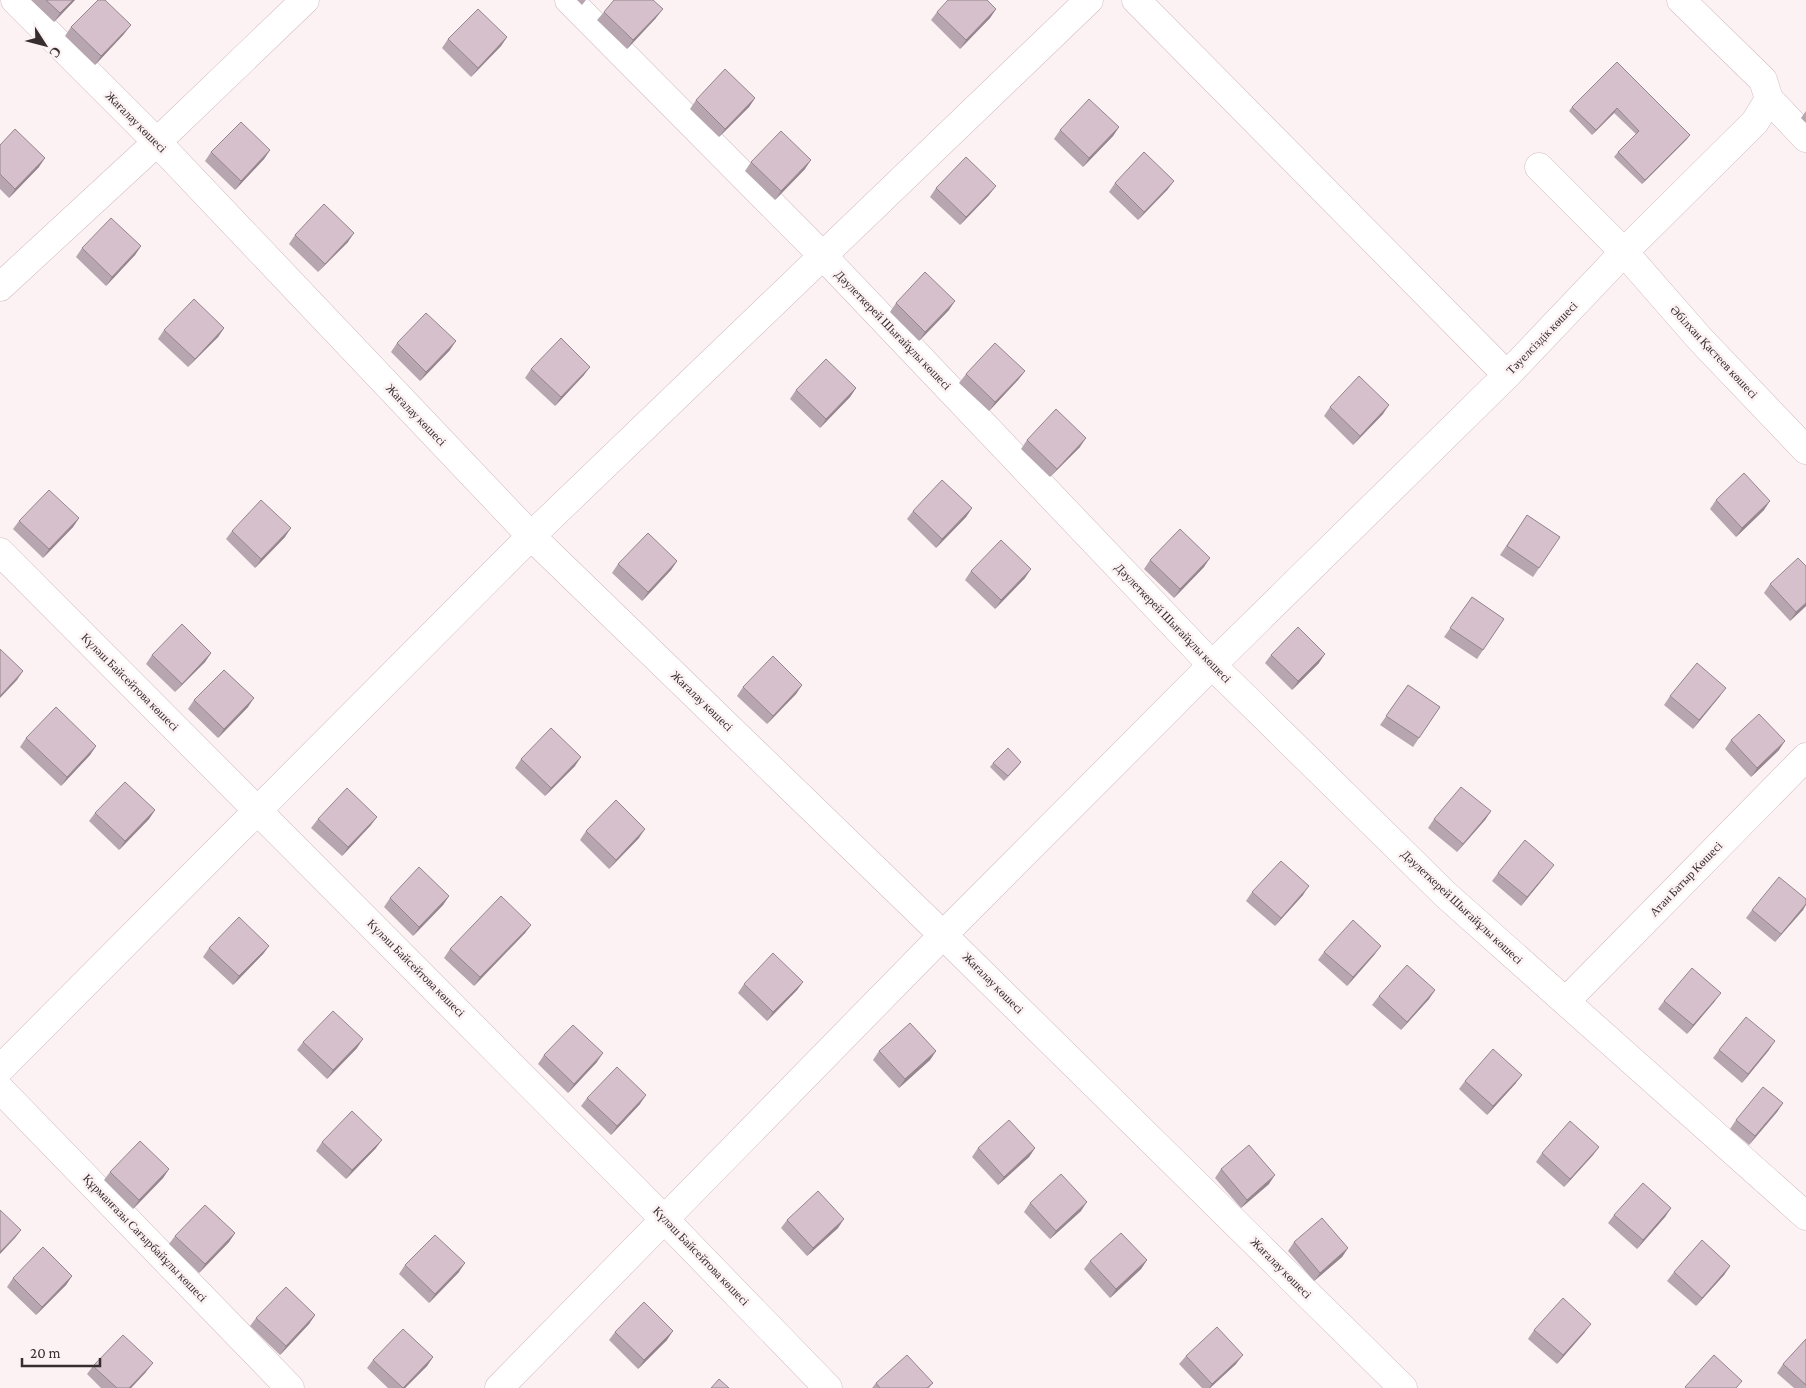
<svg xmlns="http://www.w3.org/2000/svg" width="1806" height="1388" viewBox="0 0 1806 1388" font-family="'Crimson Pro',serif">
  <rect width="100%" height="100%" fill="#fcf2f4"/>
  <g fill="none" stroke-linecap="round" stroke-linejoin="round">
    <!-- minor casing -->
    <g stroke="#d1babf" stroke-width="29">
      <g id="minor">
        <polyline points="15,0 157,142 531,536 943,935 1403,1388"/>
        <polyline points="569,0 822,255 1212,665 1446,895 1806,1216"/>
        <polyline points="1136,0 1507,375"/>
        <polyline points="1769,99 1806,138"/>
        <polyline points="1539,167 1624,252 1700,339 1806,450"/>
        <polyline points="0,287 157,142 305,0"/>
        <polyline points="0,552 665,1220 828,1388"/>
        <polyline points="1566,1001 1806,757"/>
        <polyline points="0,1069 531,536 1089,0"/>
        <polyline points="0,1089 290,1388"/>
        <polyline points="499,1388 943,935 1212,665 1507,375 1624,252 1755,122 1769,99 1763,80 1681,0"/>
      </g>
    </g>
    <!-- minor -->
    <use href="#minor" stroke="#fff" stroke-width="28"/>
  </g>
  <!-- wall -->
  <g fill="#b7a5af">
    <polygon points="31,0 75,0 54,22"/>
    <polygon points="577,0 586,0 582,5"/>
    <polygon points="996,9 990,18 960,49 931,20 937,12"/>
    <polygon points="604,12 656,18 627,49 597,20"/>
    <polygon points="71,27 124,34 95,65 65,36"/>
    <polygon points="507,37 501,46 471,77 442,48 448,39"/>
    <polygon points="1617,62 1687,139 1642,184 1614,157 1618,152 1636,134 1614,113 1592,135 1569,111 1572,107"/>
    <polygon points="755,98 749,107 719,137 690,109 696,100"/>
    <polygon points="1806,111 1806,123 1801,118"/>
    <polygon points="1119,127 1113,136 1083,167 1054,139 1060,130"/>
    <polygon points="0,145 39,167 9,198 0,189"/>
    <polygon points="270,150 264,159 235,190 205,161 211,152"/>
    <polygon points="751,162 805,169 775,200 745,171"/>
    <polygon points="1115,183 1168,189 1138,220 1109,192"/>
    <polygon points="936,188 989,195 960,225 930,197"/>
    <polygon points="295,235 348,242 318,272 289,244"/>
    <polygon points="141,246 135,255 106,286 76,257 82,248"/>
    <polygon points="896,303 949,310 919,341 890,312"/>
    <polygon points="224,328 218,337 188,367 158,339 164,330"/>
    <polygon points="397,343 450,350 420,381 391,352"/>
    <polygon points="531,369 584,375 555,406 525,378"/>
    <polygon points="1025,371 1018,380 989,411 959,383 966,374"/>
    <polygon points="856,388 850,397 820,428 790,399 796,390"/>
    <polygon points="1330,407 1383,414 1353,445 1324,416"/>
    <polygon points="1027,440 1080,447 1050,477 1021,449"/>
    <polygon points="1716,500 1764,510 1736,537 1710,509"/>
    <polygon points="972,508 966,517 936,548 907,519 913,511"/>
    <polygon points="1527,515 1560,537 1533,577 1500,555"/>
    <polygon points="79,518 73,527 43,558 13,529 19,521"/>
    <polygon points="232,531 285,537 255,568 226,539"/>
    <polygon points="1150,560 1204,567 1174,598 1144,569"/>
    <polygon points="677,561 671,570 642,601 612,573 618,564"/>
    <polygon points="971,571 1025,578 995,609 965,580"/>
    <polygon points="1770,584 1806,606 1790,621 1764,593"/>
    <polygon points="1472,597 1504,619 1477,659 1444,637"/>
    <polygon points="211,653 205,662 175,692 146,664 152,655"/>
    <polygon points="1271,655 1319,663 1292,690 1265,663"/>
    <polygon points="802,685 796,694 767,724 737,696 743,687"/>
    <polygon points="1408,685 1440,707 1413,747 1380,725"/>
    <polygon points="1670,696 1720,696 1693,729 1664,705"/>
    <polygon points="194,700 248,707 218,738 188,709"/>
    <polygon points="26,738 96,746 90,755 61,786 20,747"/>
    <polygon points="1731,740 1779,750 1751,777 1725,749"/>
    <polygon points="521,759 575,766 545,796 515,768"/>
    <polygon points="1021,762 1004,781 990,767 993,763"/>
    <polygon points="155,810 149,819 119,850 89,821 95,813"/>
    <polygon points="1491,811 1485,820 1457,852 1428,828 1434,819"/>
    <polygon points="318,819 371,825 342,856 311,828"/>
    <polygon points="586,831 639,838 609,869 580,840"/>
    <polygon points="1498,873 1548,873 1521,906 1492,881"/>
    <polygon points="1252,892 1303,895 1275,926 1246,901"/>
    <polygon points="449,896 443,905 413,936 384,907 390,898"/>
    <polygon points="1806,899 1806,905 1803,910 1775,942 1746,918 1752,910"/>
    <polygon points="531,925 525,933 474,986 444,958 450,949"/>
    <polygon points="269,946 263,954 233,985 203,957 209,948"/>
    <polygon points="1324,952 1375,954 1347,986 1318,960"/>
    <polygon points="803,982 797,990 767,1021 738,993 744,984"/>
    <polygon points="1435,990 1429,999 1401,1030 1372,1005 1379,996"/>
    <polygon points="1664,1001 1715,1001 1687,1034 1658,1009"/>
    <polygon points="303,1042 357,1048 327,1079 297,1050"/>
    <polygon points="1719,1050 1769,1050 1742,1083 1713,1058"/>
    <polygon points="879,1051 936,1051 930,1060 899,1088 873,1060"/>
    <polygon points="544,1055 597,1062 568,1093 538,1064"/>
    <polygon points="1465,1081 1516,1083 1487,1115 1459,1089"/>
    <polygon points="587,1098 640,1104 611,1135 581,1106"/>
    <polygon points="1783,1103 1777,1112 1749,1145 1730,1129 1736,1120"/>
    <polygon points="322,1142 376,1148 346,1179 316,1151"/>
    <polygon points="1599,1147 1593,1155 1564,1187 1536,1162 1542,1153"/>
    <polygon points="978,1148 1035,1148 1029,1157 998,1185 972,1157"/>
    <polygon points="169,1169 163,1178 133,1209 104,1180 110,1172"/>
    <polygon points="1221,1169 1269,1184 1241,1208 1215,1178"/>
    <polygon points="1030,1203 1081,1211 1050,1239 1024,1212"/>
    <polygon points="1671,1208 1665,1217 1637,1249 1608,1223 1614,1215"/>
    <polygon points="787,1220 838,1228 807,1256 781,1228"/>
    <polygon points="235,1233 229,1242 199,1273 169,1244 175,1236"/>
    <polygon points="1294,1242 1348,1248 1342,1257 1314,1281 1288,1251"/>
    <polygon points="1147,1260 1141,1269 1110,1298 1084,1269 1090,1261"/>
    <polygon points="405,1265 459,1272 429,1303 399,1274"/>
    <polygon points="1730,1266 1724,1275 1696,1306 1667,1281 1674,1272"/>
    <polygon points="72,1276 66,1285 36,1315 7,1287 13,1278"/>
    <polygon points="315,1315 309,1324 280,1355 250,1326 256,1318"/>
    <polygon points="1534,1330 1585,1332 1557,1364 1528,1339"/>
    <polygon points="615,1332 667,1340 638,1369 609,1340"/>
    <polygon points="1806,1339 1806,1388 1794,1388 1777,1373 1783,1364"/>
    <polygon points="1186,1356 1236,1364 1210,1388 1202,1388 1179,1364"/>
    <polygon points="433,1357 427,1366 405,1388 388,1388 367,1368 373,1360"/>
    <polygon points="93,1366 146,1372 131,1388 101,1388 87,1374"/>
    <polygon points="876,1383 933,1383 929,1388 872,1388"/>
  </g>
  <!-- shaded-wall -->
  <g fill="#95868e">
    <polygon points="73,0 75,0 54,22 60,13"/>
    <polygon points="663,9 656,18 627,49 633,40"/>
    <polygon points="996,9 990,18 960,49 966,40"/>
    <polygon points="131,25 124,34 95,65 101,56"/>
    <polygon points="507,37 501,46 471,77 478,68"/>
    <polygon points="755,98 749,107 719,137 725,129"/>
    <polygon points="1617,108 1614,113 1592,135 1596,130"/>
    <polygon points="1119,127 1113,136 1083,167 1089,158"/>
    <polygon points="1690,135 1687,139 1642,184 1645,180"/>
    <polygon points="270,150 264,159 235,190 241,181"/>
    <polygon points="45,158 39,167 9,198 15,189"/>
    <polygon points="811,160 805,169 775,200 781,191"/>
    <polygon points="1174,181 1168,189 1138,220 1144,212"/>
    <polygon points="996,186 989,195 960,225 966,217"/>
    <polygon points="354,233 348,242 318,272 325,264"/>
    <polygon points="141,246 135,255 106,286 112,277"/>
    <polygon points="955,301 949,310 919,341 925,332"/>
    <polygon points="224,328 218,337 188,367 195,359"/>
    <polygon points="456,341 450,350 420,381 426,372"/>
    <polygon points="590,367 584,375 555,406 561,397"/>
    <polygon points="1025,371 1018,380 989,411 995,402"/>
    <polygon points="856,388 850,397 820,428 826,419"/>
    <polygon points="1389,405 1383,414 1353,445 1360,436"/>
    <polygon points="1086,438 1080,447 1050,477 1057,469"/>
    <polygon points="1770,501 1764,510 1736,537 1742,528"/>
    <polygon points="972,508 966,517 936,548 942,539"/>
    <polygon points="79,518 73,527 43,558 49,549"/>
    <polygon points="291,528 285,537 255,568 261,559"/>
    <polygon points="1210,558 1204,567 1174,598 1180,589"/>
    <polygon points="677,561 671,570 642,601 648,592"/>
    <polygon points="1031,569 1025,578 995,609 1001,600"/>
    <polygon points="1806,603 1806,606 1790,621 1796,612"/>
    <polygon points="211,653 205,662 175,692 182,684"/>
    <polygon points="1325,654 1319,663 1292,690 1298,681"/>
    <polygon points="23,671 17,680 0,698 0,696"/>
    <polygon points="802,685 796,694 767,724 773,716"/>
    <polygon points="1726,688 1720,696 1693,729 1699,720"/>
    <polygon points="254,698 248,707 218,738 224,729"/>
    <polygon points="1785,741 1779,750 1751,777 1757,768"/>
    <polygon points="96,746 90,755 61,786 67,777"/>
    <polygon points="581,757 575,766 545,796 551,788"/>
    <polygon points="1021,762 1018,766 1004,781 1008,776"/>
    <polygon points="155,810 149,819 119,850 125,841"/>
    <polygon points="1491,811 1485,820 1457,852 1463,844"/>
    <polygon points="377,817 371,825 342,856 348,847"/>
    <polygon points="645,829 639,838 609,869 616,860"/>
    <polygon points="1554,865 1548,873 1521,906 1527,897"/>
    <polygon points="1309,886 1303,895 1275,926 1281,918"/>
    <polygon points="449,896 443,905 413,936 419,927"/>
    <polygon points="1806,904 1803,910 1775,942 1781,934"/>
    <polygon points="531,925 525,933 474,986 480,977"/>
    <polygon points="269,946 263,954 233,985 239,976"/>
    <polygon points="1381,946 1375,954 1347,986 1353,977"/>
    <polygon points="803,982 797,990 767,1021 773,1012"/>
    <polygon points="1435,990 1429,999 1401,1030 1407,1022"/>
    <polygon points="1721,993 1715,1001 1687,1034 1693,1025"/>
    <polygon points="363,1039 357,1048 327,1079 333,1070"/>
    <polygon points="1775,1041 1769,1050 1742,1083 1748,1074"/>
    <polygon points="936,1051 930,1060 899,1088 905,1079"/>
    <polygon points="603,1053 597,1062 568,1093 574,1084"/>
    <polygon points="1522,1075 1516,1083 1487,1115 1493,1106"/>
    <polygon points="646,1095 640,1104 611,1135 617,1126"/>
    <polygon points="1783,1103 1777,1112 1749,1145 1755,1136"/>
    <polygon points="382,1140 376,1148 346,1179 352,1170"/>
    <polygon points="1599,1147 1593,1155 1564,1187 1570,1179"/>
    <polygon points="1035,1148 1029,1157 998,1185 1004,1177"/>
    <polygon points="169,1169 163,1178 133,1209 139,1200"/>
    <polygon points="1275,1175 1269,1184 1241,1208 1247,1200"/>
    <polygon points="1087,1202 1081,1211 1050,1239 1056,1231"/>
    <polygon points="1671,1208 1665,1217 1637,1249 1643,1240"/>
    <polygon points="844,1219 838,1228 807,1256 813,1248"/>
    <polygon points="21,1230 15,1238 0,1254 0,1252"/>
    <polygon points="235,1233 229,1242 199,1273 205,1264"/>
    <polygon points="1348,1248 1342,1257 1314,1281 1320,1273"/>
    <polygon points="1147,1260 1141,1269 1110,1298 1116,1289"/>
    <polygon points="465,1263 459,1272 429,1303 435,1294"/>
    <polygon points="1730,1266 1724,1275 1696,1306 1702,1298"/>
    <polygon points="72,1276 66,1285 36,1315 42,1307"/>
    <polygon points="315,1315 309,1324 280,1355 286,1346"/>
    <polygon points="1591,1324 1585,1332 1557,1364 1563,1355"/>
    <polygon points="673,1331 667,1340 638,1369 644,1360"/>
    <polygon points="1243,1355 1236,1364 1210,1388 1209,1388 1212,1384"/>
    <polygon points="433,1357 427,1366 405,1388 403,1388"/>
    <polygon points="153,1363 146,1372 131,1388 129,1388"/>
  </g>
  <!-- building -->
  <g fill="#d5c0cb" stroke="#95868e">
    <polygon points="46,0 73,0 60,13"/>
    <polygon points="98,0 105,0 131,25 101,56 71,27"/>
    <polygon points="614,0 653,0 663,9 633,40 604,12"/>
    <polygon points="948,0 987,0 996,9 966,40 937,12"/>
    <polygon points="478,9 507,37 478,68 448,39"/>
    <polygon points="1617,62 1690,135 1645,180 1618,152 1639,131 1617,108 1596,130 1572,107"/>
    <polygon points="725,69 755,98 725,129 696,100"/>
    <polygon points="1089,99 1119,127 1089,158 1060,130"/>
    <polygon points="241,122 270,150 241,181 211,152"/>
    <polygon points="15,129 45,158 15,189 0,174 0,145"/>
    <polygon points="781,131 811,160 781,191 751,162"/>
    <polygon points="1144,152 1174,181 1144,212 1115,183"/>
    <polygon points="966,157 996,186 966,217 936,188"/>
    <polygon points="324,204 354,233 325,264 295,235"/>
    <polygon points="111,218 141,246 112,277 82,248"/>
    <polygon points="925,272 955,301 925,332 896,303"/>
    <polygon points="194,299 224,328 195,359 164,330"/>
    <polygon points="426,313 456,341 426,372 397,343"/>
    <polygon points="561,338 590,367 561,397 531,369"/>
    <polygon points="995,343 1025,371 995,402 966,374"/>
    <polygon points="826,359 856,388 826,419 796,390"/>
    <polygon points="1359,376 1389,405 1360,436 1330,407"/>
    <polygon points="1056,409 1086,438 1057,469 1027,440"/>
    <polygon points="1744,473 1770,501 1742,528 1716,500"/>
    <polygon points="942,480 972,508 942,539 913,511"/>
    <polygon points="49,490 79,518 49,549 19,521"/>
    <polygon points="261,500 291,528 261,559 232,531"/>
    <polygon points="1527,515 1560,537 1539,568 1507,546"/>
    <polygon points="1180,529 1210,558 1180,589 1150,560"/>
    <polygon points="648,533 677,561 648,592 618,564"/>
    <polygon points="1001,540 1031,569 1001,600 971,571"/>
    <polygon points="1798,558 1806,566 1806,603 1796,612 1770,584"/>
    <polygon points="1472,597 1504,619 1483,650 1450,628"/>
    <polygon points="182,624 211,653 182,684 152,655"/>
    <polygon points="1298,627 1325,654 1298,681 1271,655"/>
    <polygon points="0,649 23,671 0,696"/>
    <polygon points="773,656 802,685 773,716 743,687"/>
    <polygon points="1697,663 1726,688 1699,720 1670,696"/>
    <polygon points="224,670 254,698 224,729 194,700"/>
    <polygon points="1408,685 1440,707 1419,738 1386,716"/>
    <polygon points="56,707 96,746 67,777 26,738"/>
    <polygon points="1759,714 1785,741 1757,768 1731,740"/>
    <polygon points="551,728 581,757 551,788 521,759"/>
    <polygon points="1008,748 1021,762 1008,776 993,763"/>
    <polygon points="125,782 155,810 125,841 95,813"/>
    <polygon points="1461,787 1491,811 1463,844 1434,819"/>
    <polygon points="347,788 377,817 348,847 318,819"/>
    <polygon points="616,800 645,829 616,860 586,831"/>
    <polygon points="1525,840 1554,865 1527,897 1498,873"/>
    <polygon points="1281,861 1309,886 1281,918 1252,892"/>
    <polygon points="419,867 449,896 419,927 390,898"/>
    <polygon points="1779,877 1806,899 1806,904 1781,934 1752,910"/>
    <polygon points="501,896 531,925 480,977 450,949"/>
    <polygon points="239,917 269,946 239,976 209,948"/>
    <polygon points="1353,920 1381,946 1353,977 1324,952"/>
    <polygon points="773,953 803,982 773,1012 744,984"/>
    <polygon points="1407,965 1435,990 1407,1022 1379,996"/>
    <polygon points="1692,968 1721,993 1693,1025 1664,1001"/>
    <polygon points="333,1011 363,1039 333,1070 303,1042"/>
    <polygon points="1746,1017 1775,1041 1748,1074 1719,1050"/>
    <polygon points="910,1023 936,1051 905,1079 879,1051"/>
    <polygon points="573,1025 603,1053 574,1084 544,1055"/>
    <polygon points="1493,1049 1522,1075 1493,1106 1465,1081"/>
    <polygon points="617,1067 646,1095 617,1126 587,1098"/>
    <polygon points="1763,1087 1783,1103 1755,1136 1736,1120"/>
    <polygon points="352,1111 382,1140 352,1170 322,1142"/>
    <polygon points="1009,1120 1035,1148 1004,1177 978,1148"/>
    <polygon points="1570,1121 1599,1147 1570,1179 1542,1153"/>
    <polygon points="140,1141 169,1169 139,1200 110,1172"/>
    <polygon points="1249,1145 1275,1175 1247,1200 1221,1169"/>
    <polygon points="1061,1174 1087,1202 1056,1231 1030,1203"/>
    <polygon points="1643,1183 1671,1208 1643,1240 1614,1215"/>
    <polygon points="818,1191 844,1219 813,1248 787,1220"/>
    <polygon points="205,1205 235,1233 205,1264 175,1236"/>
    <polygon points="0,1210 21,1230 0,1252"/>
    <polygon points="1322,1218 1348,1248 1320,1273 1294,1242"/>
    <polygon points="1121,1233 1147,1260 1116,1289 1090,1261"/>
    <polygon points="435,1235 465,1263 435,1294 405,1265"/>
    <polygon points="1702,1240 1730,1266 1702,1298 1674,1272"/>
    <polygon points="43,1247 72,1276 42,1307 13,1278"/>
    <polygon points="286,1287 315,1315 286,1346 256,1318"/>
    <polygon points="1563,1298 1591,1324 1563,1355 1534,1330"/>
    <polygon points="644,1302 673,1331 644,1360 615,1332"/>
    <polygon points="1217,1327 1243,1355 1212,1384 1186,1356"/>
    <polygon points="403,1329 433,1357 403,1388 373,1360"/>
    <polygon points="123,1335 153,1363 129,1388 117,1388 93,1366"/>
    <polygon points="1806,1339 1806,1385 1783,1364"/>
    <polygon points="907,1355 933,1383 927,1388 880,1388 876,1383"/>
    <polygon points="1714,1355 1742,1381 1736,1388 1686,1388 1685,1387"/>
    <polygon points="719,1379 729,1388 711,1388"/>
  </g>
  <g text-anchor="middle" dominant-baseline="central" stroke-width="5" stroke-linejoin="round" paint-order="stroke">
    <!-- street labels -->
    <g font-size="12" fill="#362d2f" stroke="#fcf2f4">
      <text transform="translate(136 122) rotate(45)">Жағалау көшесі</text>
      <text transform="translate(893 330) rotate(46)">Дәулеткерей Шығайұлы көшесі</text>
      <text transform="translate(1542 338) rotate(-46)">Тәуелсіздік көшесі</text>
      <text transform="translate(1714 352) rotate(47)">Әбілхан Қастеев көшесі</text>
      <text transform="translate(416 415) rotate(46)">Жағалау көшесі</text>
      <text transform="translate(1173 623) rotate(46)">Дәулеткерей Шығайұлы көшесі</text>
      <text transform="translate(130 682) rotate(45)">Күләш Байсейтова көшесі</text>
      <text transform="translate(702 701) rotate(44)">Жағалау көшесі</text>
      <text transform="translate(1686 879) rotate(-46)">Атан Батыр Көшесі</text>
      <text transform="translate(1462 907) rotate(43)">Дәулеткерей Шығайұлы көшесі</text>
      <text transform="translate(416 968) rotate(45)">Күләш Байсейтова көшесі</text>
      <text transform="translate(993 983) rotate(45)">Жағалау көшесі</text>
      <text transform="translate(145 1238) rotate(46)">Құрманғазы Сағырбайұлы көшесі</text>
      <text transform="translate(701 1256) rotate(46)">Күләш Байсейтова көшесі</text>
      <text transform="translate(1281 1268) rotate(45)">Жағалау көшесі</text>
    </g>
  </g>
  <!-- north arrow -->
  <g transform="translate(45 45) rotate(126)" stroke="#fcf2f4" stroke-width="4" paint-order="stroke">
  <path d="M0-4L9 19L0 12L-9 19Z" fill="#362d2f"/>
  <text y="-8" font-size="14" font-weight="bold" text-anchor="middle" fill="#362d2f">С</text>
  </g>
  <!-- scale -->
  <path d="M22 1358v8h78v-8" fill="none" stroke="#362d2f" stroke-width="2.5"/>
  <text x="30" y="1358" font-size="15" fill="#362d2f" stroke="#fcf2f4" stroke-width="4" paint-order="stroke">20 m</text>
</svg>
